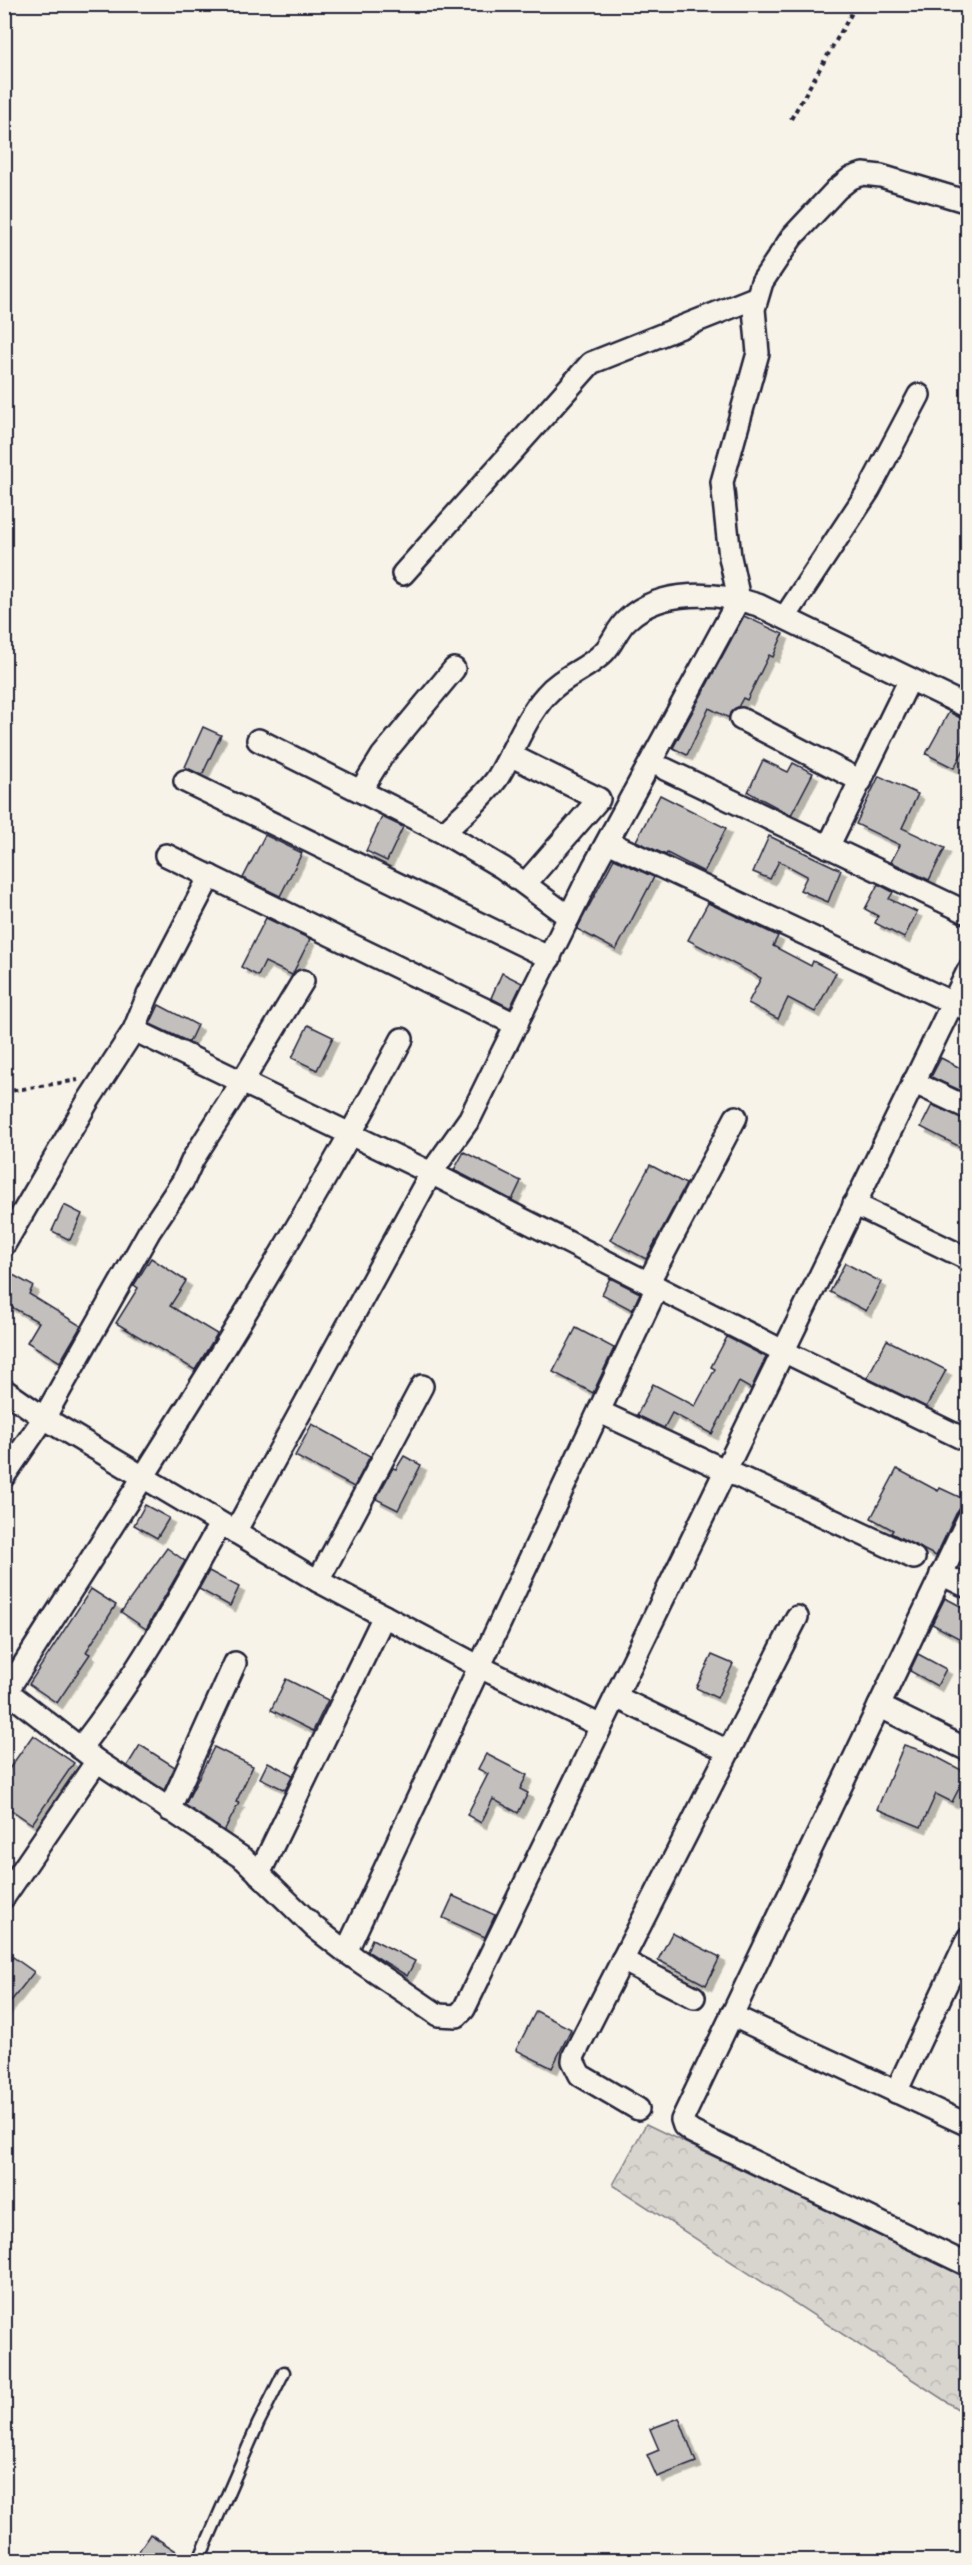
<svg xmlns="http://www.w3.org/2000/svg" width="972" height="2565" viewBox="0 0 972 2565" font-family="'Patrick Hand',sans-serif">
  <defs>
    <pattern id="park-crowns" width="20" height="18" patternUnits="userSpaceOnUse" patternTransform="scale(1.5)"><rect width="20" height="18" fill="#d8d5cf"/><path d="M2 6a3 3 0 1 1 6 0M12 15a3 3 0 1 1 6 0" fill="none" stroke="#b9b7b3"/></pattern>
    <filter id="shadow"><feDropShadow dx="5.5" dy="5.5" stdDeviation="0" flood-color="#0004"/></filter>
  </defs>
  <rect width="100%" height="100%" fill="#f7f3e8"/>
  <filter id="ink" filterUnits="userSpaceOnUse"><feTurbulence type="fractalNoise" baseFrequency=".0167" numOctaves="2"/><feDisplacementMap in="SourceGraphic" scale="12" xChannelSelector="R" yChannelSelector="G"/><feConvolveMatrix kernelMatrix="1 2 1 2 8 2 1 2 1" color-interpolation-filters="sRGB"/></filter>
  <g filter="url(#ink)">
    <!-- park -->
    <polygon fill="url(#park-crowns)" stroke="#7d7c85" stroke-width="1.5" points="646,2124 967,2278 967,2415 613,2185"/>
    <!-- building -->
    <g fill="#c2bfbd" stroke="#22223b" stroke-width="1.5" filter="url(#shadow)">
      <polygon points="744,616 783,634 773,657 769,655 747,700 743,698 738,707 730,713 729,718 709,708 687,755 673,748"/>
      <polygon points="949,712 968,722 968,742 954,768 926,754"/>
      <polygon points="203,727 221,735 202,775 185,767"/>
      <polygon points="763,760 788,772 793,763 813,773 791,815 748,792"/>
      <polygon points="879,776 918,794 902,828 945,848 929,880 891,862 900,845 856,824"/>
      <polygon points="660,795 726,828 704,872 667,853 666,855 636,841"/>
      <polygon points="382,817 403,827 387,861 366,851"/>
      <polygon points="265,835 302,853 280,896 243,878"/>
      <polygon points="769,836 841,870 828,902 800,890 807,876 779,861 770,879 753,872"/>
      <polygon points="614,859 654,877 616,950 577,929"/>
      <polygon points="878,884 893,892 889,899 917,912 904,938 875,923 878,916 865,909"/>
      <polygon points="708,903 778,936 773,946 811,966 813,961 836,973 815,1012 788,998 778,1019 748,1003 761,978 688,940"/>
      <polygon points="266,918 310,939 292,975 265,962 258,976 241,967"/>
      <polygon points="502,973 522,983 510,1008 491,998"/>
      <polygon points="159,1005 197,1025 189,1042 150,1024"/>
      <polygon points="308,1025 333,1037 317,1070 292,1058"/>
      <polygon points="941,1058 968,1072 968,1094 931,1077"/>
      <polygon points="932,1105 968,1120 968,1151 921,1127"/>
      <polygon points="464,1152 521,1181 512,1200 454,1170"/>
      <polygon points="650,1165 686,1184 646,1259 610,1240"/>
      <polygon points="64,1205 82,1214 70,1240 52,1231"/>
      <polygon points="151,1258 186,1281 170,1306 217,1334 195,1370 116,1323 138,1288 134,1285"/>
      <polygon points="845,1263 881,1282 866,1311 830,1292"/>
      <polygon points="4,1270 33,1286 29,1294 81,1326 60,1362 27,1342 39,1322 4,1303"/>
      <polygon points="610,1278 640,1293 632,1310 602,1294"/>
      <polygon points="576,1328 614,1348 593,1393 553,1372"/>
      <polygon points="727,1337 766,1357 751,1389 739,1382 712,1434 672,1413 664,1428 637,1415 653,1384 695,1406 715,1369 711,1367"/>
      <polygon points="887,1340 946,1370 926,1407 867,1378"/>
      <polygon points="312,1424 370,1456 354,1487 295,1456"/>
      <polygon points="404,1456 421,1465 398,1510 376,1499 393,1468 396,1469"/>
      <polygon points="897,1469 938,1491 940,1488 966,1500 956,1514 936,1556 891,1533 893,1530 871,1518"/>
      <polygon points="145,1505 169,1518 157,1538 134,1525"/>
      <polygon points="167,1548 185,1561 146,1629 121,1612"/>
      <polygon points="209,1571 239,1587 230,1606 199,1589"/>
      <polygon points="91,1589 116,1605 86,1652 90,1654 57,1703 29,1684"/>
      <polygon points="945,1598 968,1610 968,1643 932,1624"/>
      <polygon points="918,1654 946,1669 937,1686 910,1671"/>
      <polygon points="712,1655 733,1664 717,1698 696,1688"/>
      <polygon points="286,1679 328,1700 313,1731 271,1710"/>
      <polygon points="33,1735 74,1763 32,1824 4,1805 4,1776"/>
      <polygon points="140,1745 175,1767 164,1790 127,1766"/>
      <polygon points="904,1745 929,1753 967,1773 952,1802 936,1794 921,1827 877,1809"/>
      <polygon points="214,1747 253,1766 236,1802 239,1803 224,1831 185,1805"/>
      <polygon points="486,1754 527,1775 520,1789 528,1793 518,1813 493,1799 481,1823 467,1815 488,1774 478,1769"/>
      <polygon points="268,1762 293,1775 285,1790 260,1778"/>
      <polygon points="453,1896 495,1915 485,1937 443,1918"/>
      <polygon points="672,1933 720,1957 706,1985 658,1960"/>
      <polygon points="372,1939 415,1961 407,1976 367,1951"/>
      <polygon points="13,1957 34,1972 4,2010 4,1968"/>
      <polygon points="536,2011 571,2029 552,2068 516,2050"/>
      <polygon points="679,2418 696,2462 657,2477 647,2455 659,2450 650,2429"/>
      <polygon points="150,2534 190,2560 133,2560"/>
    </g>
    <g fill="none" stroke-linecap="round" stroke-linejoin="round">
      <!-- service casing -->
      <g stroke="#22223b" stroke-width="15">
        <polyline id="service" points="199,2560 258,2424 284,2372"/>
      </g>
      <!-- minor casing -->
      <g stroke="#22223b" stroke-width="26">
        <g id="minor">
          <polyline points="403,574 591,363 757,297"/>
          <polyline points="785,617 869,490 919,395"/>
          <polyline points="741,719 861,781"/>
          <polyline points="258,740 444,833 503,868 569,917"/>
          <polyline points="510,755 599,799 525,884"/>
          <polyline points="665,769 968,913"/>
          <polyline points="185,781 550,958"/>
          <polyline points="361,790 382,756 454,669"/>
          <path d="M444,833c17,-18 40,-35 54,-56 16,-26 27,-59 48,-82 16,-19 41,-25 58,-43 10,-10 13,-24 24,-33 33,-31 90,-27 130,-14l210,102"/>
          <polyline points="608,842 968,1010"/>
          <polyline points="828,847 910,679"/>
          <polyline points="166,855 517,1025"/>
          <polyline points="134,1030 431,1173 783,1351 968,1441"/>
          <polyline points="913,1082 968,1108"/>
          <polyline points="854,1204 968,1259"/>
          <polyline points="4,1245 88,1101 134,1030 148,995 210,876"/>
          <polyline points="648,1283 736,1117"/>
          <polyline points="4,1390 44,1418 318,1581 480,1667 601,1726"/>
          <polyline points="600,1412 914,1558"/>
          <polyline points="4,1476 44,1418 149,1232 183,1181 193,1159 242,1082 303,981"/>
          <polyline points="968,1519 682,2120 684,2126 692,2132 968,2265"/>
          <polyline points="235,1532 431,1173 470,1118 594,866 739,599 730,557 722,482 758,353 754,309 762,282 792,237 837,189 851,178 863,174 881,176 968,202"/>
          <polyline points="941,1574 968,1587"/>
          <polyline points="318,1581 422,1386"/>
          <polyline points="4,1689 97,1761 244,1859 314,1927 346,1952 438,2015 457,2016 464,2009 968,971"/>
          <path d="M7,1691c136,-214 276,-427 395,-652"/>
          <polyline points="616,1697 728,1751"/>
          <polyline points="879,1706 968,1750"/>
          <path d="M80,1748c55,-69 98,-147 140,-224"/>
          <polyline points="169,1810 235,1663"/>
          <polyline points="259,1874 384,1616"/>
          <polyline points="4,1897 97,1761"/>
          <polyline points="346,1952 657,1287"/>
          <polyline points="622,1960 694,1997"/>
          <polyline points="731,2015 968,2125"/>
          <polyline points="896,2092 968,1938"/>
          <polyline points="638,2109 580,2075 573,2061 574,2055 797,1617"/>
        </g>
      </g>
      <!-- path -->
      <g stroke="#22223b" stroke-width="4" stroke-dasharray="4.5 4.5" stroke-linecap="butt">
        <polyline points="791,119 857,4"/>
        <polyline points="4,1092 78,1080"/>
      </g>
      <!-- service -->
      <use href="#service" stroke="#f7f3e8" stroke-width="10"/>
      <!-- minor -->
      <use href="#minor" stroke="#f7f3e8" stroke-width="21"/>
    </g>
  </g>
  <!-- margin -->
  <rect width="972" height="2565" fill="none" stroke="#f7f3e8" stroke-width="24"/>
  <rect x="12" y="12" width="948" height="2541" fill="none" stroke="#22223b" stroke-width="2" filter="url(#ink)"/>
</svg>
